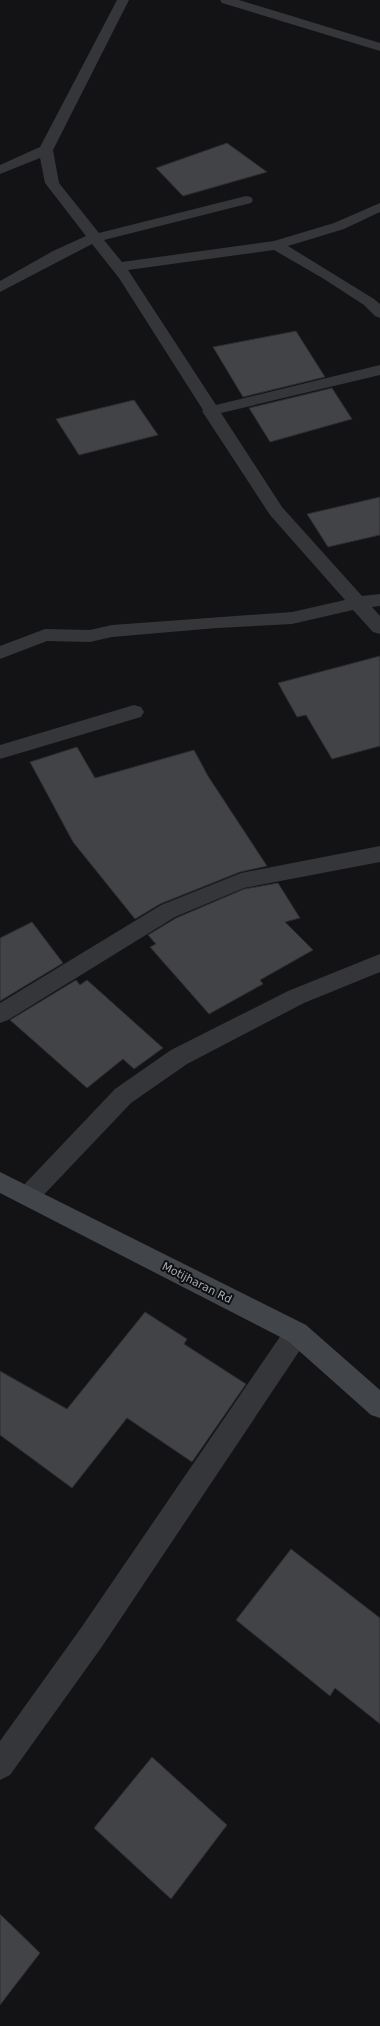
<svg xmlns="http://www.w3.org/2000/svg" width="380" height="2026" viewBox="0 0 380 2026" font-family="'DejaVu Sans',sans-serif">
  <rect width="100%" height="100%" fill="#131315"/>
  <!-- building -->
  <g fill="#424347" stroke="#2d2d30">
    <polygon points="227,143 267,172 183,196 156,168"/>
    <polygon points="296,331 325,377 243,397 213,347"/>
    <polygon points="332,388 352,419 270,442 249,408"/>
    <polygon points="134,400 158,435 79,455 56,419"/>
    <polygon points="380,497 380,535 328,547 307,514"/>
    <polygon points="380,656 380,746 332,759 306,715 297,717 278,683"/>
    <polygon points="77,747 95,778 194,750 208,776 267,866 240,872 160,904 135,919 73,842 30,762"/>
    <polygon points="278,883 300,918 285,922 313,950 260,980 263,984 209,1014 150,947 156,944 148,935 176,918 244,889"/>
    <polygon points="32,922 63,963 0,1001 0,938"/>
    <polygon points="76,980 80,985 87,980 163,1048 134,1069 123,1059 87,1088 10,1020"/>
    <polygon points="145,1312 187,1339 184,1344 246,1384 192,1462 127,1418 72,1488 0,1435 0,1371 67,1409"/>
    <polygon points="291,1549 380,1618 380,1724 335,1688 330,1696 236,1620"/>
    <polygon points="152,1757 227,1825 171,1899 94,1828"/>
    <polygon points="0,1914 40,1953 0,2005"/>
  </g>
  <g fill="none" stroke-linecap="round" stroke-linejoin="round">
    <!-- minor -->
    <g fill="#343639" fill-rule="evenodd">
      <polygon points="117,0 129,0 53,150 59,183 99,233 246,196 251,197 253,200 251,203 104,240 122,262 274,241 334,223 380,203 380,212 344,229 288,246 374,299 380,304 380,318 375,316 364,305 324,279 274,250 128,270 216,405 380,365 380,375 221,413 282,507 362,596 380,594 380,606 372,607 380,616 380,634 373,632 353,610 292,624 217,628 112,637 90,642 47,641 0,659 0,646 45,629 90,630 112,625 292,612 345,600 270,515 202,411 203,410 119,278 92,244 0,292 0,281 53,251 86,236 45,183 40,158 0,174 0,165 40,147"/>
      <polygon points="220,0 239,0 380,43 380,51 222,3"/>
      <polygon points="134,705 141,707 144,712 141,717 0,759 0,745"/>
      <polygon points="380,846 380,862 244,888 175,917 8,1020 0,1023 0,1003 161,905 241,873"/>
      <polygon points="380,954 380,972 304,1003 187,1064 131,1103 36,1203 28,1206 20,1203 16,1196 20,1189 115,1089 171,1050 288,991"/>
      <polygon points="297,1322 306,1325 309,1333 306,1341 101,1648 10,1775 0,1780 0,1741 81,1628 288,1325"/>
    </g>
    <!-- secondary -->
    <polygon fill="#424549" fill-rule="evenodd" points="0,1172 306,1325 380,1390 380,1418 371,1415 288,1341 0,1193"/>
  </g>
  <g text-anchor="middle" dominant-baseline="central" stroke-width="4" stroke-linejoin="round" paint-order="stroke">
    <!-- street labels -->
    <g font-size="11" fill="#a6abb4" stroke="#0e0e0f">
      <text transform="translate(197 1283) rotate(27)">Motijharan Rd</text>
    </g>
  </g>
</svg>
